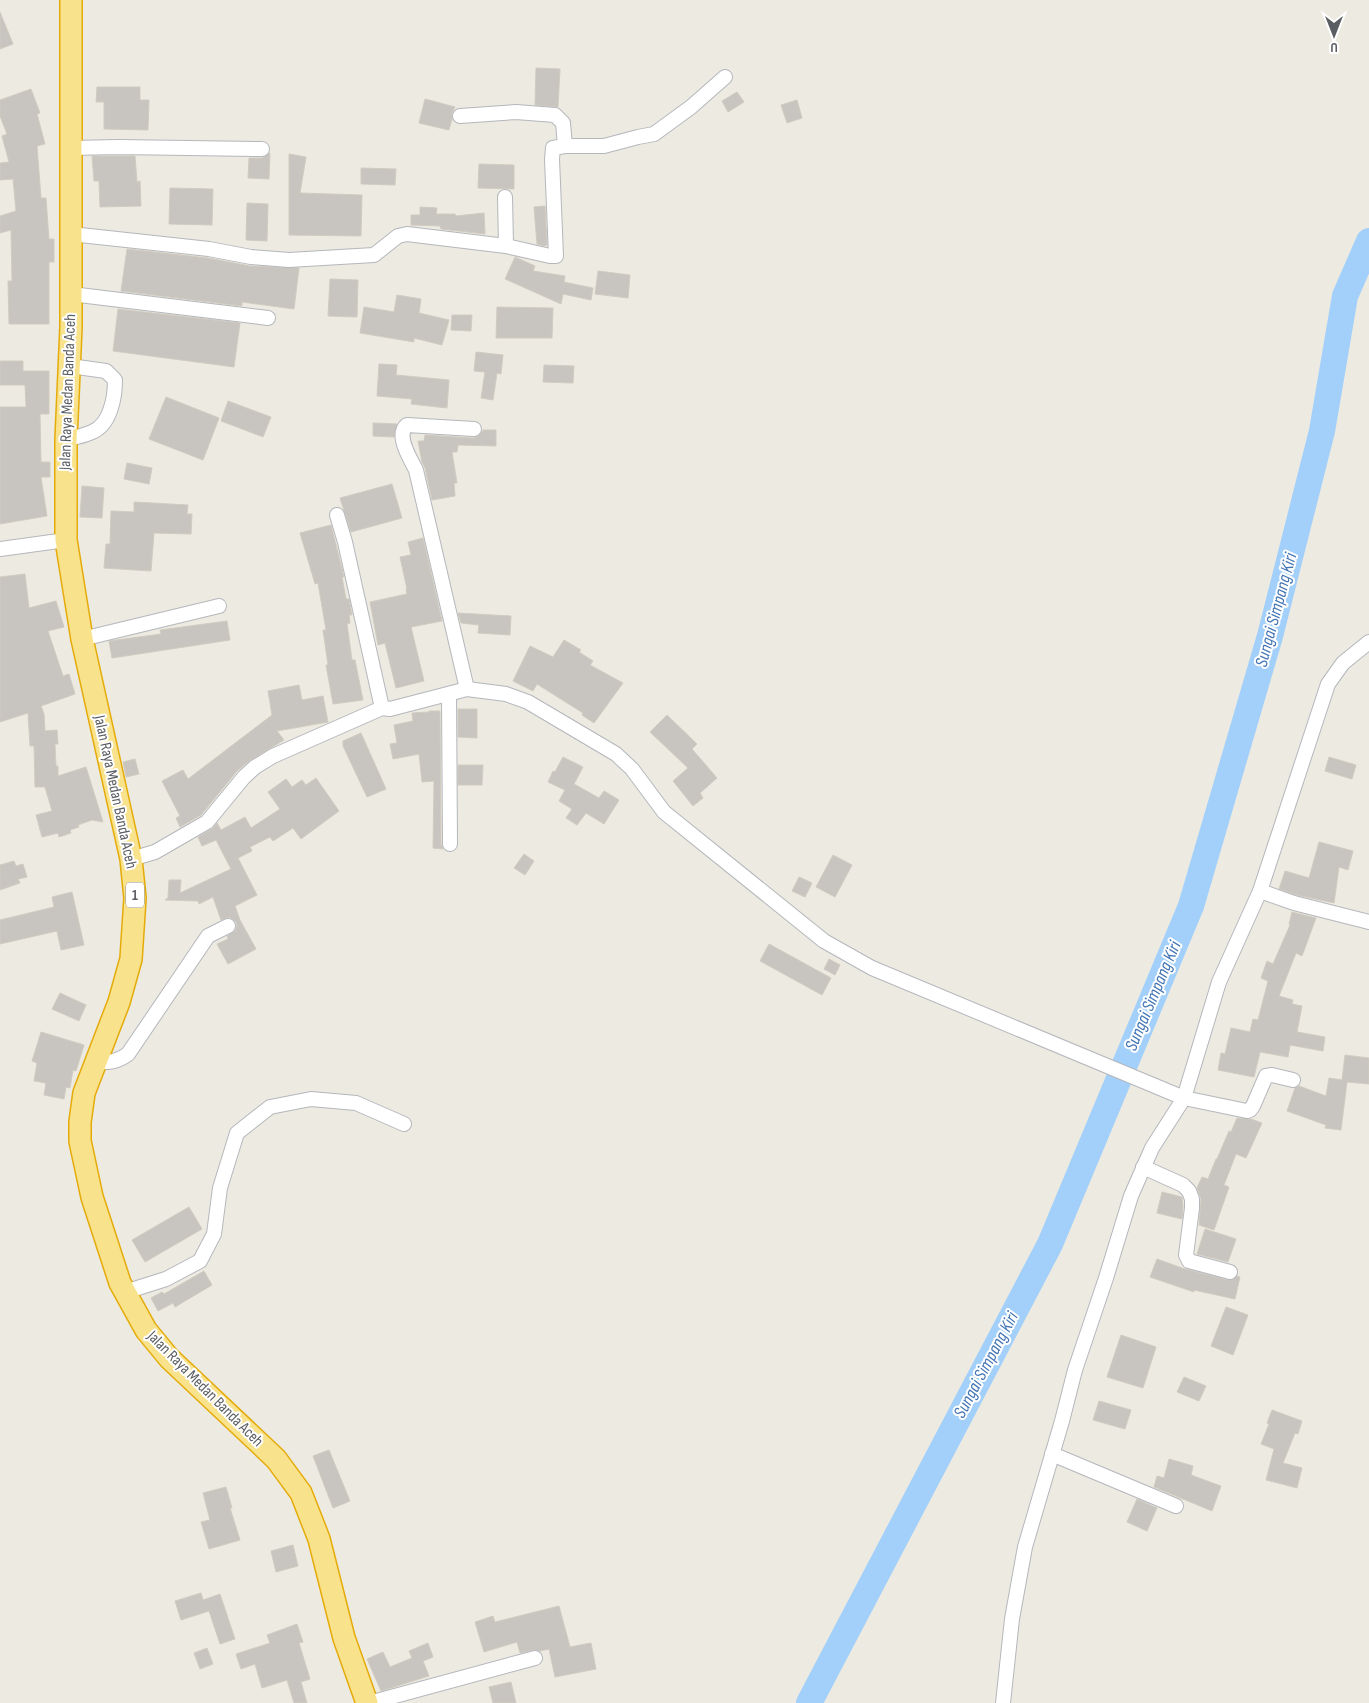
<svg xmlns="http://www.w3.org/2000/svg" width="1369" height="1703" viewBox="0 0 1369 1703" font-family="'Sofia Sans Condensed',sans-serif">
  <rect width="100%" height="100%" fill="#eceae1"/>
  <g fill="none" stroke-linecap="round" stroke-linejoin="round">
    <!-- river -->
    <polyline stroke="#a2d0fb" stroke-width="26" points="809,1703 1050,1244 1191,906 1270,636 1322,431 1345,296 1369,241"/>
  </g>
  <!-- building -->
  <g fill="#c8c4bf" stroke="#d1ccc0">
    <polygon points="0,12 13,44 0,49"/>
    <polygon points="536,68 560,69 558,107 535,105"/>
    <polygon points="97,87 140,87 140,100 149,100 148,130 104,129 104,102 96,102"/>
    <polygon points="31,89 40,113 37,114 45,144 37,146 41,198 46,198 49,239 54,239 54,262 49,262 49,324 9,324 8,281 12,281 11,230 0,233 0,216 16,211 13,179 0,180 0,163 9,162 2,136 7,134 0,116 0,100"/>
    <polygon points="737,92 744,102 728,112 722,101"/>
    <polygon points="425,99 455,107 452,113 452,119 449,130 419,123"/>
    <polygon points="797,100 802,118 787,123 781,105"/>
    <polygon points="270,153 269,179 248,178 249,158 262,158"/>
    <polygon points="289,154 306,157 300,193 362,195 361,236 289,235"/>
    <polygon points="92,156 135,156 137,182 140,181 141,206 100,207 99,181 94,181"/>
    <polygon points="479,164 514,165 514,189 478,188"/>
    <polygon points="361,168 396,169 395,185 361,184"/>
    <polygon points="170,188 213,189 212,225 169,224"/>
    <polygon points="247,203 268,204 267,241 246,240"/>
    <polygon points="545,206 547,245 544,246 537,244 534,207"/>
    <polygon points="420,207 437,208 436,214 455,214 456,216 484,213 485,234 441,229 440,226 411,225 411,215 420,215"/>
    <polygon points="127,249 208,258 250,266 299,268 294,309 242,302 242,306 121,291"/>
    <polygon points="515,257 535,266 533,271 565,276 564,282 593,288 591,300 563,294 561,304 505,279"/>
    <polygon points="598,271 630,275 628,298 595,294"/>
    <polygon points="330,279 358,280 357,317 328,316"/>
    <polygon points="397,295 421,299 419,313 449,320 442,345 414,338 414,342 360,333 364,307 394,312"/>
    <polygon points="497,307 553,308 552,338 496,338"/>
    <polygon points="118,309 240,323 234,367 113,351"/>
    <polygon points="452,315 472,315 471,331 451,330"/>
    <polygon points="476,352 503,355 501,374 497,373 493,400 481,398 485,372 474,371"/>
    <polygon points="0,361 23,361 23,371 49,371 49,414 40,414 41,462 50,462 50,477 41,477 47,516 0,524 0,407 26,407 25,385 0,385"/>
    <polygon points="379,364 397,365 396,375 449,380 447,408 411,404 412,399 377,396"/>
    <polygon points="544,365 574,366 573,383 543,382"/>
    <polygon points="166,397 219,418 203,460 149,439"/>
    <polygon points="228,401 271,417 263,437 221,421"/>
    <polygon points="373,423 397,424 394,437 373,436"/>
    <polygon points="483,430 496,430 496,446 458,445 457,452 452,452 457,483 454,483 455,496 432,500 425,468 422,462 418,441 424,441 425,435 474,438 481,434"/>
    <polygon points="127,463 152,468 149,484 124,479"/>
    <polygon points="392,484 402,518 351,532 340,498"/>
    <polygon points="82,486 104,488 102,518 80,517"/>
    <polygon points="134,502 188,505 187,514 192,514 191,534 154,533 151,571 104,568 106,544 110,544 111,511 134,512"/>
    <polygon points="331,525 344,577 342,577 346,599 349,599 352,615 349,615 350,623 347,624 352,660 355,660 363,700 333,704 326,665 328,665 323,630 326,630 318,583 315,584 300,533"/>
    <polygon points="423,538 442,621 411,627 424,681 396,688 385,643 378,645 370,602 407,594 406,589 407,589 400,557 411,555 408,542"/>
    <polygon points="25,574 29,608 56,601 64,627 48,631 63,676 69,674 75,694 41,706 44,714 45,731 57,730 58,744 55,744 56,766 58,766 58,776 86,767 103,822 92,820 78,825 79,827 70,830 71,833 59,837 58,833 42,837 36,815 52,811 45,787 35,787 34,746 30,746 28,713 0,722 0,577"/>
    <polygon points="458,613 511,616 510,635 478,633 479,625 461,623"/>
    <polygon points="227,621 230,640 112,658 109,641 161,634 160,630"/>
    <polygon points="564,640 581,650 579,652 593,661 590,665 623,683 594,723 582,715 583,713 537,684 533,691 513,681 530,646 553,657"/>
    <polygon points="299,685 302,700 323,696 328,722 277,731 284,740 249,761 237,771 201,815 180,827 176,818 180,816 162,781 183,770 188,779 272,715 268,691"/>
    <polygon points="458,709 477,709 477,738 458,737"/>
    <polygon points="429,711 440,711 441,844 443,849 433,848 434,781 422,782 419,754 393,759 390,744 397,743 394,725 413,721 412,713 429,712"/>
    <polygon points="667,715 697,744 692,749 717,778 700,793 703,798 693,806 673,781 688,768 650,732"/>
    <polygon points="361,733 386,789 367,797 343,746 343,741"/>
    <polygon points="563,757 583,767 574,784 599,798 604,791 619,800 604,824 586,813 577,825 566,818 572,809 559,801 565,790 548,782 553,771 555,772"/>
    <polygon points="1329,757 1356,765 1352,779 1325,771"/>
    <polygon points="135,759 139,774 126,777 123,762"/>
    <polygon points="458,765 483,765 482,785 458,785"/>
    <polygon points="316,778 339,811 301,839 293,828 273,841 270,837 250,847 252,851 238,858 257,895 235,906 240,920 256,949 228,964 217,944 228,939 227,936 235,931 237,926 236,922 229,917 221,920 213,897 199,904 198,901 165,900 168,898 169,880 181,880 180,893 231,869 216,840 202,846 198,837 212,829 217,823 221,830 245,817 251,828 280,809 268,792 286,779 292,787 302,780 306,785"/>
    <polygon points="1319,842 1353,851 1348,870 1339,867 1334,903 1297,895 1279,889 1285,871 1309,878"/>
    <polygon points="524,854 534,861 525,875 514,868"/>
    <polygon points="833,855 852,865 835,897 816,887"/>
    <polygon points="14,861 16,866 23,864 27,877 18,879 20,883 0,890 0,865"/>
    <polygon points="799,877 812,883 805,897 792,891"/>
    <polygon points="72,892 84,945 61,950 57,931 0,944 0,920 54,907 52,897"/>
    <polygon points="1292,912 1316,918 1302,956 1296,953 1279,996 1293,1000 1292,1004 1302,1006 1297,1032 1325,1037 1323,1051 1290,1045 1288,1057 1260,1052 1254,1077 1218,1070 1221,1053 1225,1054 1231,1028 1250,1032 1253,1019 1258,1020 1268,981 1261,978 1267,961 1273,964 1290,925 1289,924"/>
    <polygon points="769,944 831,978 822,995 760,961"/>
    <polygon points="829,959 840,965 835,975 824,969"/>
    <polygon points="60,993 86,1005 79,1021 52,1009"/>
    <polygon points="41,1032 84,1045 76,1071 73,1070 70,1088 66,1087 64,1099 44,1095 46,1083 34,1081 37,1063 32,1061"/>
    <polygon points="1345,1055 1369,1058 1369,1084 1347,1082 1341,1130 1325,1128 1326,1125 1287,1111 1295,1088 1299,1086 1326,1096 1329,1078 1342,1080"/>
    <polygon points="1237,1118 1251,1119 1262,1123 1246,1158 1236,1154 1224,1185 1229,1187 1214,1230 1199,1225 1201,1199 1197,1188 1202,1177 1208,1179 1216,1159 1217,1159 1229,1131 1231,1132"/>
    <polygon points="1162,1192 1182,1197 1183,1207 1182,1219 1157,1213"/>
    <polygon points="189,1207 202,1229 145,1262 132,1240"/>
    <polygon points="1205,1229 1236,1239 1228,1262 1197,1254"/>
    <polygon points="1157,1259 1182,1268 1228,1280 1233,1280 1237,1276 1240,1277 1235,1299 1194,1290 1194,1292 1150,1277"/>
    <polygon points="204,1271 212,1285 175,1307 173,1303 158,1311 151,1298 162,1292 164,1294"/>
    <polygon points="1226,1307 1248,1315 1233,1355 1211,1346"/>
    <polygon points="1121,1335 1156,1347 1143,1388 1107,1377"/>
    <polygon points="1184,1377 1206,1386 1199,1401 1177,1392"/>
    <polygon points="1099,1401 1131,1410 1125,1429 1093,1420"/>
    <polygon points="1272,1410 1302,1421 1298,1434 1295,1433 1283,1463 1302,1468 1297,1488 1266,1480 1274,1449 1261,1444 1269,1424 1267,1423"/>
    <polygon points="329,1450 350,1501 333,1508 313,1456"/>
    <polygon points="1169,1459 1193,1466 1191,1475 1221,1486 1212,1511 1154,1487 1157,1476 1164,1478"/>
    <polygon points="226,1487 232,1508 230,1508 240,1540 209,1549 201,1522 210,1520 203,1493"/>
    <polygon points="1137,1499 1157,1508 1147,1531 1127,1522"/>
    <polygon points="293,1545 298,1566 276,1572 271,1551"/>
    <polygon points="201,1593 203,1600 220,1594 235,1639 220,1644 209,1611 181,1620 175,1601"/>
    <polygon points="559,1606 570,1647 591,1643 596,1669 555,1677 549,1649 540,1651 533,1650 520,1653 517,1642 484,1652 475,1622 493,1616 495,1622"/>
    <polygon points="297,1624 303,1642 299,1643 310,1679 301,1682 307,1703 294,1703 287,1680 262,1688 255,1664 241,1669 236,1654 270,1643 267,1635"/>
    <polygon points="428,1643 433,1657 423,1661 429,1676 381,1691 367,1659 383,1652 390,1667 412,1658 409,1651"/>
    <polygon points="207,1648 213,1664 200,1669 194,1653"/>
    <polygon points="511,1682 516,1703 493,1703 489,1687"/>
  </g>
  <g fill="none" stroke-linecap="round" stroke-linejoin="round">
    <!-- minor casing -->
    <g stroke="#b4b7bc" stroke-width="16">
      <g id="minor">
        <polyline points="460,116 516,112 555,115 563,123 565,146"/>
        <polyline points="71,148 119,147 262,149"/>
        <polyline points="505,197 506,246"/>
        <polyline points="71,234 209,249 251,257 289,260 374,255 398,236 407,234 506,246 550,256 556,256 552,159 553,148 565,146 604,146 638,137 654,134 691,107 725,77"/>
        <polyline points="71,294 268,318"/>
        <path d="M66,440c8,-3 18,-4 26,-8 18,-7 23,-34 23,-52l-9,-9 -36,-5"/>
        <polyline points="337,515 345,542 382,708"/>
        <polyline points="0,549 66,540"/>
        <polyline points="82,639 219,606"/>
        <path d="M467,689l-51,-219c-6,-12 -21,-35 -9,-45l67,4"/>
        <polyline points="449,694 450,844"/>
        <polyline points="131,859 155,852 207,822 244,777 255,767 273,756 382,708 390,709 467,689 506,694 528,702 616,754 632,769 664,812 824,941 872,968 1184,1098 1247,1111 1250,1110 1253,1106 1266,1076 1272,1075 1293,1080"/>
        <polyline points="1260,891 1294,903 1369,922"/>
        <path d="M96,1062c12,1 21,0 32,-8l80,-118 20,-10"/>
        <polyline points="1143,1167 1183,1185 1189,1191 1192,1199 1192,1208 1186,1255 1189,1261 1230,1272"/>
        <polyline points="125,1292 166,1279 200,1261 214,1234 220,1188 237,1133 270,1107 311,1099 356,1103 404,1124"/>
        <polyline points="1052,1454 1176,1506"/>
        <polyline points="369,1703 535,1658"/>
        <polyline points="1003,1703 1012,1619 1025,1547 1062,1421 1075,1370 1106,1278 1131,1196 1152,1148 1184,1098 1219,982 1260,891 1328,684 1343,663 1369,642"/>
      </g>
    </g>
    <!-- highway casing -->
    <g stroke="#e5ab09" stroke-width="24">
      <polyline id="highway" points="71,0 71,327 66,440 66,540 82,639 131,859 135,898 131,959 119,1002 84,1093 80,1122 80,1141 92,1197 120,1283 146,1330 169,1358 276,1459 301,1493 319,1539 344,1638 367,1703"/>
    </g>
    <!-- minor -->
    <use href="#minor" stroke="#fff" stroke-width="14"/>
    <!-- highway -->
    <use href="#highway" stroke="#f8e28c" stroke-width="21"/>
  </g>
  <g text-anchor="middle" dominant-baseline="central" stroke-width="4" stroke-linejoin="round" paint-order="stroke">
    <!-- shield labels -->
    <rect fill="#fff" stroke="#8c8e91" stroke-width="1" x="126" y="882.5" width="18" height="25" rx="4"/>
    <g font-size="15" font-weight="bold" fill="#5a5d62">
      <text x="135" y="895">1</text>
    </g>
    <!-- street labels -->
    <g font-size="16" fill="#5a5d62" stroke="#fff">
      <text transform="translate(68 392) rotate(-88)">Jalan Raya Medan Banda Aceh</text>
      <text transform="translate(115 792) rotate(78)">Jalan Raya Medan Banda Aceh</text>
      <text transform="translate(205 1389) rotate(45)">Jalan Raya Medan Banda Aceh</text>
    </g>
    <!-- water labels -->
    <g font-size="18" font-style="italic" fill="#4375b4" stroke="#fff">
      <text transform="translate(1276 610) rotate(-75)">Sungai Simpang Kiri</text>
      <text transform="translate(1153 996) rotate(-67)">Sungai Simpang Kiri</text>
      <text transform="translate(986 1365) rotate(-62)">Sungai Simpang Kiri</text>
    </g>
  </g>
  <!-- north arrow -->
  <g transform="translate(1334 35) rotate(180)" stroke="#ffffff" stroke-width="4" paint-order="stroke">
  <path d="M0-4L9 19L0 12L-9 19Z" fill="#5a5d62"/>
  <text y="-8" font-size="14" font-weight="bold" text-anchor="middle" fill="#5a5d62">U</text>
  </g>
</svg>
